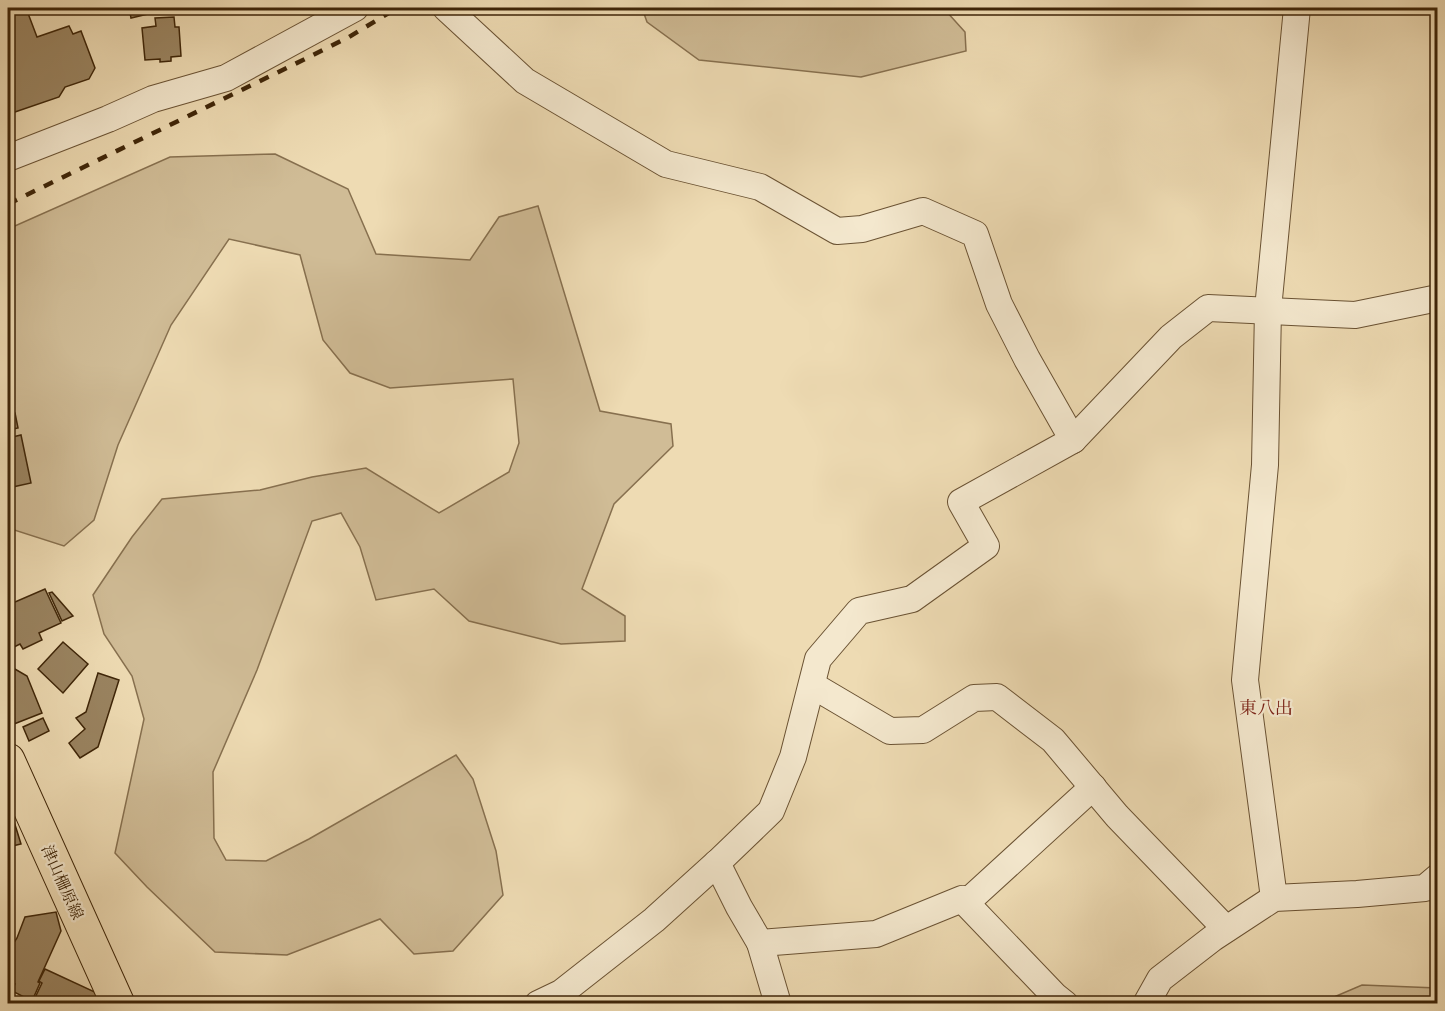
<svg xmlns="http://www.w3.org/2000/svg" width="1445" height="1011" viewBox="0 0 1445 1011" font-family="'Libre Caslon Text','Noto Serif JP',serif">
  <rect width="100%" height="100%" fill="#eedbb3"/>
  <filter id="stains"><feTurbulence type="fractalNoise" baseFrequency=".00333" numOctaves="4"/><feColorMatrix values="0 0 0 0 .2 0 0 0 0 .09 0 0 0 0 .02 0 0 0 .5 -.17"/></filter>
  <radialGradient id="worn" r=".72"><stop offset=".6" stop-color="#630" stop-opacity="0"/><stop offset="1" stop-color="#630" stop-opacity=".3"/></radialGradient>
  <!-- green -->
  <g fill="#d0bc96" stroke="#87704f" stroke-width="1.5">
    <polygon points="642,8 931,8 946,11 965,32 966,51 861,77 699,60 647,22"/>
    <polygon points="275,154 348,189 376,254 470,260 499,217 538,206 600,411 671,424 673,446 614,504 582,589 625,616 625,641 561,644 469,621 434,589 376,600 360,547 341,513 312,521 257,670 213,772 214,838 226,860 266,861 309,839 456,755 473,779 496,851 503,895 453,951 414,954 380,919 287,955 215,952 147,887 115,853 144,719 132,676 104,634 93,595 132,537 162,499 260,490 312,477 366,468 439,513 509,472 519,443 513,379 390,388 350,373 323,340 300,255 229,239 171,325 118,445 94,520 64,546 8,528 8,229 170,157"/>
    <polygon points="1362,985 1437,988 1437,1003 1320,1003"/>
  </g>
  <!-- building -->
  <g fill="#9a8461" stroke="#3e2508" stroke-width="1.5">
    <polygon points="8,8 26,8 37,37 69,26 73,34 81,31 95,68 89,79 65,87 59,97 12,113 8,102"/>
    <polygon points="129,8 173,8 131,18"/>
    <polygon points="174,17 175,27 179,27 181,56 171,57 171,61 160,62 160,59 145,60 142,28 156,26 155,18"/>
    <polygon points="15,413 18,428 8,430 8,414"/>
    <polygon points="21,435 31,483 8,488 8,438"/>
    <polygon points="45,589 61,623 39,633 42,640 23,649 20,644 8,650 8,605"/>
    <polygon points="52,592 73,616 62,621 49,593"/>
    <polygon points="63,642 88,664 63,693 38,669"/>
    <polygon points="8,665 27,676 42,713 14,724 8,710"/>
    <polygon points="98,673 119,680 98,747 80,758 69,743 85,729 76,718 86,712"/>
    <polygon points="43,718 49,731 29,741 23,727"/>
    <polygon points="12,815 21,844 8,847 8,817"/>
    <polygon points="56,912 61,931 38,982 40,983 32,1001 12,991 15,984 8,981 8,952 17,938 25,917"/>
    <polygon points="45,969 97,993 92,1004 37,1004 33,1002 42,983 39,981"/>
  </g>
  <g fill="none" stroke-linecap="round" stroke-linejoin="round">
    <!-- street casing -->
    <g stroke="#6a5233" stroke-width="28">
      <g id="street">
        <polyline points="446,8 525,81 666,164 760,187 837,231 862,229 923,211 975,234 999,304 1027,359 1073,440"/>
        <polyline points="8,158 108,119 153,99 226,78 355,8"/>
        <polyline points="812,685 890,731 923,730 974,698 997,697 1053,740 1117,816 1226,929"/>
        <polyline points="717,863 739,907 760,943 876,934 962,899 1055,996 1065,1004"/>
        <polyline points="1274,898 1245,680 1265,465 1268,309 1297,8"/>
        <polyline points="966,903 1093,787"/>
        <polyline points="760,943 778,1004"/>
        <polyline points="538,1004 561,993 654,920 717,863 771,811 793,757 818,659 859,611 912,599 986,546 961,502 1073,440 1171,337 1208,308 1355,315 1438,298"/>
        <polyline points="1146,1004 1160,979 1213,938 1274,898 1357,894 1425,888 1438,877"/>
      </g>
    </g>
    <!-- primary casing -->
    <g stroke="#3e2508" stroke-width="35">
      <polyline id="primary" points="8,760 118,1004"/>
    </g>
    <!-- street -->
    <use href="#street" stroke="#f4e8ce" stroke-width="26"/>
    <!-- primary -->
    <use href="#primary" stroke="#eedbb3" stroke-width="33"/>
    <!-- rail -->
    <polyline stroke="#3e2508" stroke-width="4.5" stroke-dasharray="10 10" stroke-linecap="butt" points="8,204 303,60 349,37 397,8"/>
  </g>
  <g text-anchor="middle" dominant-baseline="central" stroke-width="4.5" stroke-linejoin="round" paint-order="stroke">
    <!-- street labels -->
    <g font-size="16" fill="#3e2508" stroke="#f4e8ce">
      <text transform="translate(63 882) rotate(66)">津山柵原線</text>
    </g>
    <!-- neighbourhood labels -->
    <g font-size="18" fill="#7a1f14" stroke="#f4e8ce">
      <text x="1266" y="708">東八出</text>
    </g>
  </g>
  <!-- margin -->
  <rect width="1445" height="1011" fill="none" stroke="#eedbb3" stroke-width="30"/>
  <rect x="9" y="9" width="1427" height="993" fill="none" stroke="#3e2508" stroke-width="3"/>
  <rect x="15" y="15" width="1415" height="981" fill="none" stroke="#3e2508" stroke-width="1.5"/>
  <rect width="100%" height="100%" filter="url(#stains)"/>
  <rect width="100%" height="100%" fill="url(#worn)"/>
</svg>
